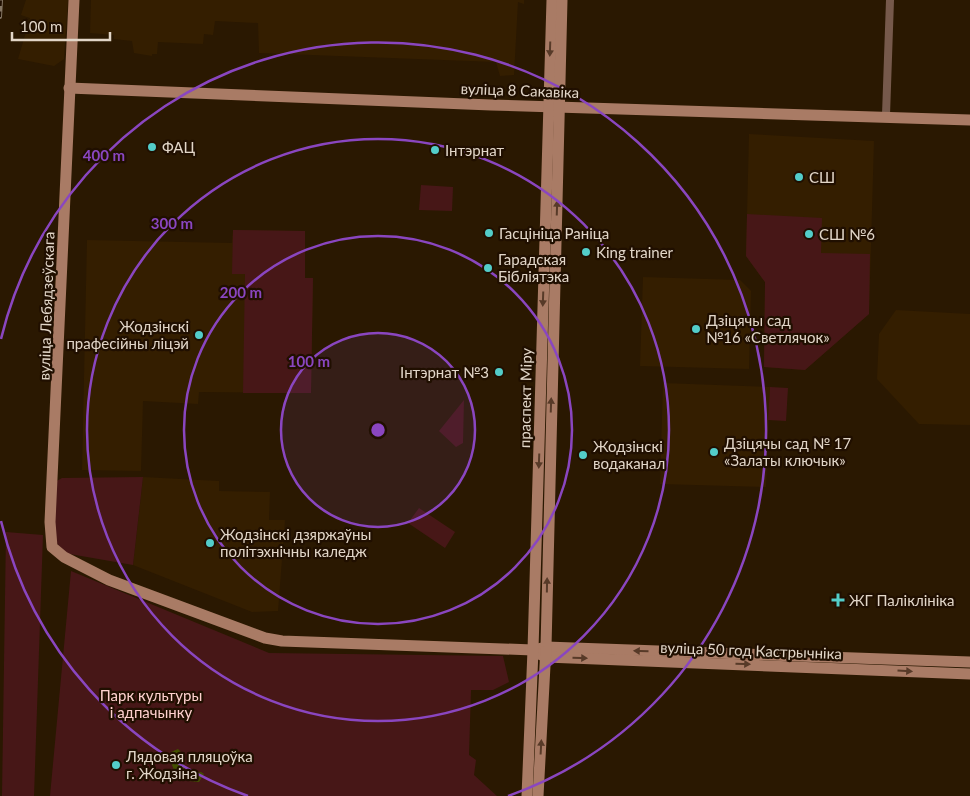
<svg xmlns="http://www.w3.org/2000/svg" width="970" height="796" viewBox="0 0 970 796" font-family="Lato,sans-serif">
  <rect width="100%" height="100%" fill="#2a1801"/>
  <!-- built -->
  <g fill="#341e00">
    <polygon points="26,0 68,0 64,59 54,66 18,59 30,18 21,15"/>
    <polygon points="91,0 524,0 524,4 518,2 514,75 500,76 496,62 259,53 258,23 215,21 213,35 204,34 203,44 158,42 157,54 152,54 152,56 134,53 132,41 114,39 114,35 90,33"/>
    <polygon points="749,134 874,141 869,314 805,370 764,367 765,282 746,256"/>
    <polygon points="233,230 305,231 305,278 313,278 311,393 199,392 198,404 143,401 141,471 82,470 87,240 232,243"/>
    <polygon points="643,277 740,280 751,291 749,369 640,366"/>
    <polygon points="896,310 970,314 970,425 919,424 877,379 879,334"/>
    <polygon points="663,383 770,387 766,487 660,484"/>
    <polygon points="143,477 219,481 219,491 270,492 269,520 285,520 278,611 252,612 133,565"/>
  </g>
  <!-- green -->
  <g fill="#471717">
    <polygon points="421,185 453,187 452,211 419,210"/>
    <polygon points="747,214 822,218 821,253 870,254 869,314 805,370 764,367 765,282 746,256"/>
    <polygon points="233,230 305,231 305,278 313,278 311,393 243,393 245,274 232,274"/>
    <polygon points="770,387 788,388 786,421 768,420"/>
    <polygon points="464,400 463,443 456,447 439,431"/>
    <polygon points="143,477 133,565 64,553 53,538 55,482 62,478"/>
    <polygon points="419,508 455,532 445,548 408,523"/>
    <polygon points="6,532 43,535 34,796 2,796"/>
    <polygon points="71,571 269,653 503,656 509,682 493,690 471,690 469,755 476,760 474,775 497,796 50,796"/>
  </g>
  <!-- water -->
  <polygon fill="#435000" points="178,749 183,754 184,769 190,773 201,772 204,774 199,782 189,781 187,775 174,770 170,760 171,752"/>
  <g fill="none" stroke-linecap="round" stroke-linejoin="round">
    <!-- street -->
    <polyline stroke="#76594b" stroke-width="8" points="886,115 890,0"/>
    <!-- secondary -->
    <g stroke="#a97b65" stroke-width="11">
      <polyline points="74,0 50,522 52,547 64,557 109,580 265,638 282,641 533,650 546,647 970,662"/>
      <polyline points="69,88 491,105 970,120"/>
      <polyline points="539,654 546,657 970,674"/>
      <polyline points="527,796 533,650 552,0"/>
      <polyline points="538,796 546,647 562,0"/>
    </g>
    <!-- rail casing -->
    <g stroke="#857664" stroke-width="4">
      <polyline id="rail" points="0,17 1,0"/>
    </g>
    <!-- rail -->
    <use href="#rail" stroke="#200f00" stroke-width="2" stroke-dasharray="5.5" stroke-linecap="butt"/>
  </g>
  <!-- one-way arrows -->
  <defs><path id="oneway-solid" d="M-6-.8H1V-3.2L6.5 0L1 3.2V.8H-6Z" transform="scale(1.25)"/></defs>
  <g fill="#573a28">
    <use href="#oneway-solid" transform="translate(550 49) rotate(92)"/>
    <use href="#oneway-solid" transform="translate(557 208) rotate(-88)"/>
    <use href="#oneway-solid" transform="translate(543 299) rotate(92)"/>
    <use href="#oneway-solid" transform="translate(551 405) rotate(-88)"/>
    <use href="#oneway-solid" transform="translate(539 461) rotate(92)"/>
    <use href="#oneway-solid" transform="translate(547 585) rotate(-89)"/>
    <use href="#oneway-solid" transform="translate(641 651) rotate(-178)"/>
    <use href="#oneway-solid" transform="translate(580 658) rotate(2)"/>
    <use href="#oneway-solid" transform="translate(743 664) rotate(2)"/>
    <use href="#oneway-solid" transform="translate(905 671) rotate(3)"/>
    <use href="#oneway-solid" transform="translate(541 747) rotate(-87)"/>
  </g>
  <!-- distance rings -->
  <circle cx="378" cy="430" r="97" fill="#8a46c0" fill-opacity=".12"/>
  <g fill="none" stroke="#8a46c0" stroke-width="2.5">
    <circle cx="378" cy="430" r="97"/>
    <circle cx="378" cy="430" r="194"/>
    <circle cx="378" cy="430" r="291"/>
    <path d="M248 796A388 388 0 0 1 1 521M1 339A388 388 0 1 1 508 796"/>
  </g>
  <!-- markers -->
  <g fill="#53cdc9" stroke="#200f00" stroke-width="2">
    <circle cx="152" cy="147" r="5"/>
    <circle cx="435" cy="150" r="5"/>
    <circle cx="799" cy="177" r="5"/>
    <circle cx="489" cy="233" r="5"/>
    <circle cx="809" cy="234" r="5"/>
    <circle cx="586" cy="252" r="5"/>
    <circle cx="488" cy="268" r="5"/>
    <circle cx="696" cy="329" r="5"/>
    <circle cx="199" cy="335" r="5"/>
    <circle cx="499" cy="372" r="5"/>
    <circle cx="714" cy="452" r="5"/>
    <circle cx="583" cy="455" r="5"/>
    <circle cx="210" cy="543" r="5"/>
    <path d="M835.5 592.5h5v5h5v5h-5v5h-5v-5h-5v-5h5z"/>
    <circle cx="116" cy="765" r="5"/>
  </g>
  <g text-anchor="middle" dominant-baseline="central" stroke-width="4.5" stroke-linejoin="round" paint-order="stroke">
    <!-- street labels -->
    <g font-size="15" fill="#e2d6c8" stroke="#200f00">
      <text transform="translate(520 90) rotate(2)">вуліца 8 Сакавіка</text>
      <text transform="translate(46 306) rotate(-88)">вуліца Лебядзеўскага</text>
      <text transform="translate(525 398) rotate(-89)">праспект Міру</text>
      <text transform="translate(751 650) rotate(2)">вуліца 50 год Кастрычніка</text>
    </g>
    <!-- poi labels -->
    <g font-size="15" fill="#e2d6c8" stroke="#200f00" text-anchor="start">
      <text x="162" y="147">ФАЦ</text>
      <text x="445" y="150">Інтэрнат</text>
      <text x="809" y="177">СШ</text>
      <text x="499" y="233">Гасцініца Раніца</text>
      <text x="819" y="234">СШ №6</text>
      <text x="596" y="252">King trainer</text>
      <text x="498" y="259">Гарадская<tspan x="498" dy="17">Бібліятэка</tspan></text>
      <text x="706" y="320">Дзіцячы сад<tspan x="706" dy="17">№16 «Светлячок»</tspan></text>
      <text x="189" y="326" text-anchor="end">Жодзінскі<tspan x="189" dy="17">прафесійны ліцэй</tspan></text>
      <text x="489" y="372" text-anchor="end">Інтэрнат №3</text>
      <text x="724" y="443">Дзіцячы сад № 17<tspan x="724" dy="17">«Залаты ключык»</tspan></text>
      <text x="593" y="446">Жодзінскі<tspan x="593" dy="17">водаканал</tspan></text>
      <text x="220" y="534">Жодзінскі дзяржаўны<tspan x="220" dy="17">політэхнічны каледж</tspan></text>
      <text x="849" y="600">ЖГ Паліклініка</text>
      <text x="126" y="756">Лядовая пляцоўка<tspan x="126" dy="17">г. Жодзіна</tspan></text>
    </g>
    <!-- park labels -->
    <g font-size="15" fill="#fed1ce" stroke="#200f00">
      <text x="151" y="695">Парк культуры<tspan x="151" dy="17">і адпачынку</tspan></text>
    </g>
  </g>
  <circle cx="378" cy="430" r="8" fill="#8a46c0" stroke="#200f00" stroke-width="2.5"/>
  <g font-size="15" text-anchor="middle" font-weight="bold" fill="#8a46c0" stroke="#200f00" stroke-width="4.5" stroke-linejoin="round" paint-order="stroke">
    <text x="104" y="161">400 m</text>
    <text x="172" y="229">300 m</text>
    <text x="241" y="298">200 m</text>
    <text x="309" y="367">100 m</text>
  </g>
  <!-- scale -->
  <path d="M12 32v8h98v-8" fill="none" stroke="#e2d6c8" stroke-width="2.5"/>
  <text x="20" y="32" font-size="15" fill="#e2d6c8" stroke="#200f00" stroke-width="4" paint-order="stroke">100 m</text>
</svg>
